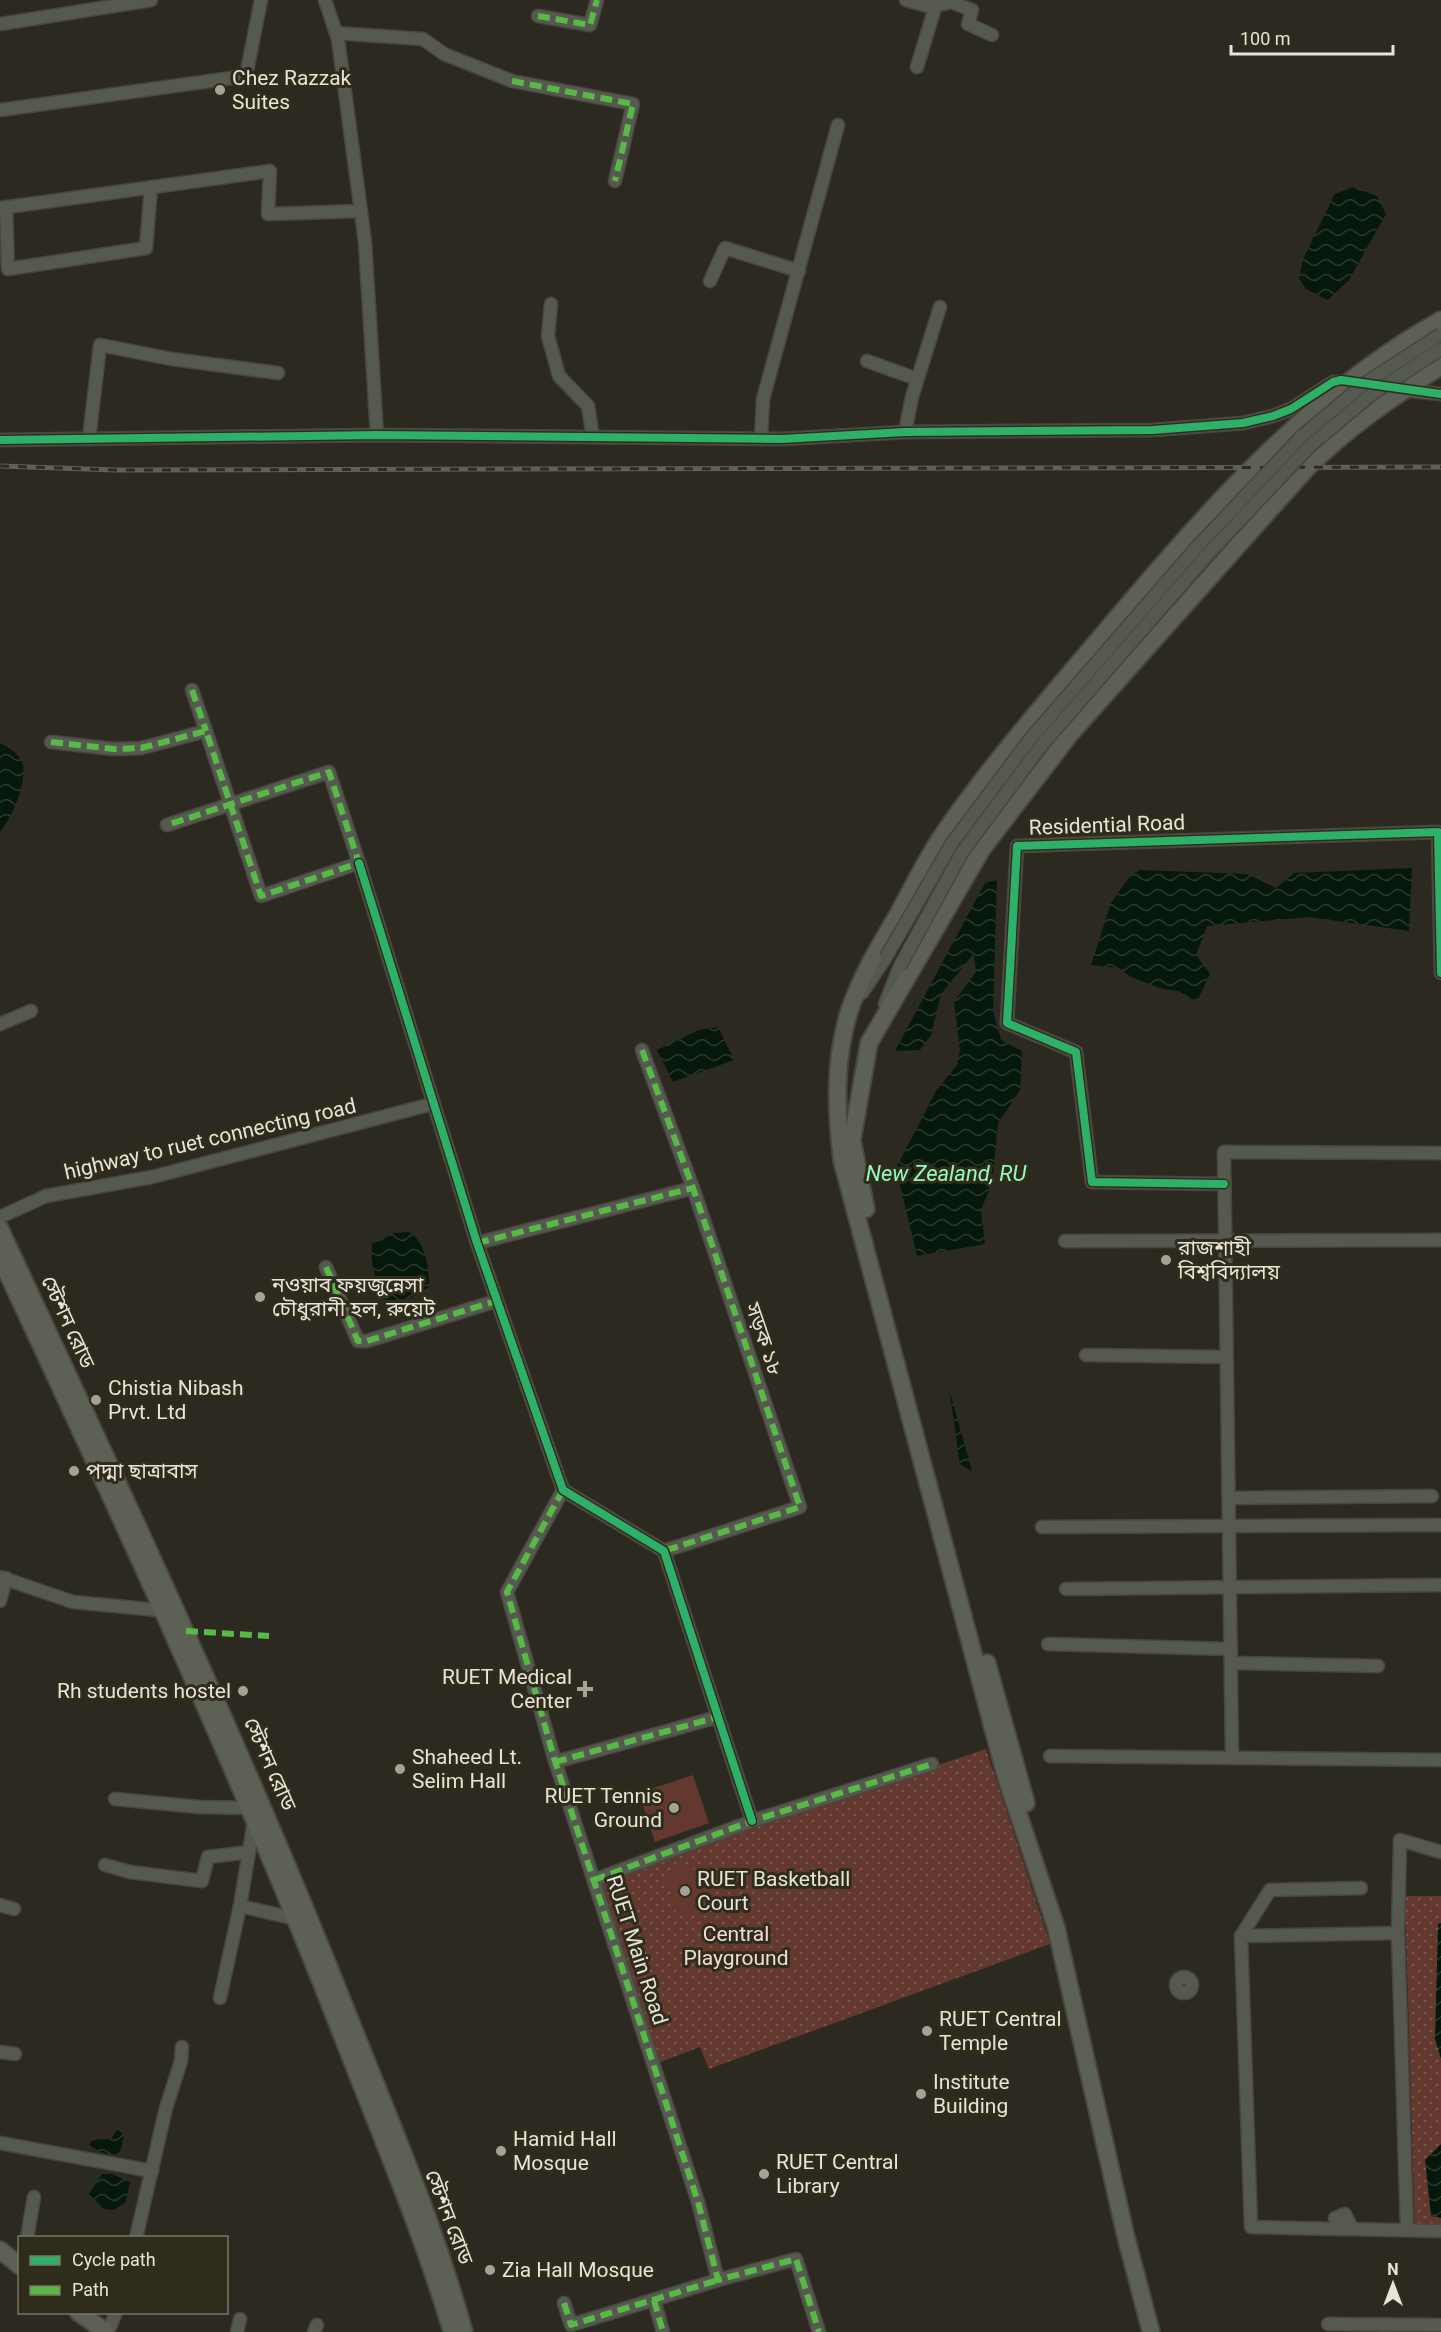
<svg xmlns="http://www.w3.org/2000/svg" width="1441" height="2332" viewBox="0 0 1441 2332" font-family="Roboto,'Noto Sans Bengali',sans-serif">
  <defs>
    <pattern id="park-dots" width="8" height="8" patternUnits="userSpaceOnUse" patternTransform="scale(1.5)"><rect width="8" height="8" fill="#63392f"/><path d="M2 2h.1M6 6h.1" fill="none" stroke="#79564d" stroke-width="1.8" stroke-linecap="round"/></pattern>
    <pattern id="water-waves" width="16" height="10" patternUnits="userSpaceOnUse" patternTransform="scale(1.5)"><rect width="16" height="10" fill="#06180c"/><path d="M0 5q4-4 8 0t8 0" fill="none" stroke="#2a392f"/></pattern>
  </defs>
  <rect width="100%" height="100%" fill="#2b2920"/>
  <!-- park -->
  <g fill="url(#park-dots)">
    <polygon points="986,1749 1050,1944 709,2069 700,2047 655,2064 594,1880"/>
    <polygon points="1405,1896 1441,1896 1441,2229 1415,2229"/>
  </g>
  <!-- garden -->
  <g fill="#63392f">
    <polygon points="693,1775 709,1823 655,1842 639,1793"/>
    <polygon points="692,1865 704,1910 677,1917 665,1872"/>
  </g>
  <!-- water -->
  <g fill="url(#water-waves)">
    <polygon points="1353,187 1377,196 1386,214 1349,280 1328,300 1306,289 1299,278 1303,259 1335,194"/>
    <path d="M0,743c9,5 21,11 23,23 3,21 -11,50 -23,67z"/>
    <polygon points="1412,868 1409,931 1309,917 1207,926 1196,955 1210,974 1197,1002 1178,991 1163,989 1133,978 1118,968 1091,965 1111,903 1130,876 1140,870 1247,874 1276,888 1294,873"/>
    <polygon points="997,880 993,1011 1001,1040 1022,1051 1020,1090 998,1123 992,1183 981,1210 985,1244 917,1256 896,1168 936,1091 957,1065 960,1050 954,1002 976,972 974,953 941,994 931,1035 920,1050 895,1051 985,883"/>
    <polygon points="718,1027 734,1060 673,1082 657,1050 699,1030"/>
    <path d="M408,1232c18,8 21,37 21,55 -12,8 -29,18 -44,13 -9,-19 -15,-35 -13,-56l22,-11z"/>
    <polygon points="949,1389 972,1471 960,1464"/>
    <polygon points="1441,1923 1441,2059 1435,2039 1438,1924"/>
    <path d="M117,2130l3,1 4,5c-2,5 -2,11 -4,15 -5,11 -24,-2 -31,-6l3,-5 19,-1z"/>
    <polygon points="1441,2144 1441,2218 1431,2216 1425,2160"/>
    <polygon points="102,2174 112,2174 130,2182 126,2202 114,2210 104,2209 89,2194"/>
  </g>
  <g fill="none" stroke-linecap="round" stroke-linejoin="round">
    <!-- minor casing -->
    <g stroke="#48463e" stroke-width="15">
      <g id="minor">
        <polyline points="325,0 338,39 365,242 377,435"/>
        <polyline points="906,0 931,7 951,2 972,10 968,24 992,35"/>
        <polyline points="538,16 590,25 597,0"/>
        <polyline points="0,24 151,0"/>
        <polyline points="336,33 423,39 444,54 512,81 633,104 615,181"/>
        <polyline points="917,67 937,1"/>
        <polyline points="0,110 246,76 261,0"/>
        <polyline points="6,207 8,269 146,248 151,187"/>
        <polyline points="0,208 270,171 268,214 361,211"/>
        <polyline points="710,281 725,248 799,271"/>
        <polyline points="551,304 548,336 559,376 588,406 593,437"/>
        <polyline points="867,361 917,379"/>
        <polyline points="1403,390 1441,394"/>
        <polyline points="905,432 912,397 940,307"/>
        <polyline points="89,439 100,345 172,359 278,373"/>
        <polyline points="761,439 763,399 838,125"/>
        <polyline points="0,440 377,435 782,439 905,432 1153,430 1243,423 1273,416 1291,409 1333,382 1350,382"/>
        <polyline points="192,690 206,731"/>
        <polyline points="51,742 114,749 141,748 206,731 261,896 359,863 329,772 167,825"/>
        <polyline points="359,863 477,1243 563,1490 664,1551 752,1821"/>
        <polyline points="862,993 886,957"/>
        <polyline points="885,1004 900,966"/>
        <polyline points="0,1024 31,1011"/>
        <polyline points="642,1050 693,1188 800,1507 664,1551"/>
        <polyline points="1224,1184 1092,1182 1076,1052 1007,1023 1017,846 1438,832 1441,973"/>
        <polyline points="0,1217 46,1196 152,1177 432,1104"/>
        <polyline points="1065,1241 1441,1240"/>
        <polyline points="477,1243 693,1188"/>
        <polyline points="326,1267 358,1341 367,1341 496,1301"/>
        <polyline points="1086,1355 1226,1357"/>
        <polyline points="563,1490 507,1592 554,1758 698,2202 718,2280 796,2259 819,2332"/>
        <polyline points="1229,1498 1432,1496"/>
        <polyline points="1042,1527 1441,1525"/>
        <polyline points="0,1577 73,1602 168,1611"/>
        <polyline points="1066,1589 1441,1585"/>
        <polyline points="0,1601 6,1578"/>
        <polyline points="1048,1644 1231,1649"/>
        <polyline points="1231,1663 1378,1666"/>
        <polyline points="1050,1756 1441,1760"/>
        <polyline points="1232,1757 1224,1152 1441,1153"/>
        <polyline points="555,1762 718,1717"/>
        <polyline points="115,1799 199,1807 249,1808"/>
        <polyline points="105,1865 130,1872 202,1881 208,1857 249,1852"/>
        <polyline points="594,1880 752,1821 932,1764"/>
        <polyline points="0,1905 14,1909"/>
        <polyline points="240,1906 297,1919"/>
        <polyline points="1398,1933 1400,1840 1441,1852"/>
        <polyline points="1241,1936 1270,1890 1361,1888"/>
        <circle cx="1184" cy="1985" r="8"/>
        <polyline points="220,1998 240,1906 254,1821"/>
        <polyline points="0,2052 15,2054"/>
        <polyline points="0,2143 152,2171"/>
        <polyline points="1339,2229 1335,2218 1345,2214 1350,2224 1346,2229"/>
        <polyline points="1407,2230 1398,1933 1241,1936 1251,2227 1339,2229 1346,2229 1441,2231"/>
        <polyline points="27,2238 34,2197"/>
        <polyline points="136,2238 166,2108 181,2061 182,2047"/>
        <polyline points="654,2300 663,2332"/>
        <polyline points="564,2303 571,2325 718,2280"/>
        <polyline points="1328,2324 1441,2325"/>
        <polyline points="108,2332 116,2312"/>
        <polyline points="237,2332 240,2319"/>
        <polyline points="314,2332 317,2325"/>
      </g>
    </g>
    <!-- major casing -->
    <g stroke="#48463e" stroke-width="20">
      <g id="major">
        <path d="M866,1209l-14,-69 17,-97 113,-194 89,-116 236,-265c41,-41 86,-71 134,-102"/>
        <path d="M0,1229c120,258 241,516 346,781 42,106 88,212 118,322"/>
        <path d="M0,1257c120,257 239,514 342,778 38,98 80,196 110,297"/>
        <polyline points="987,1663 1026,1803"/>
        <polyline points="0,2250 20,2266"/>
        <polyline points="78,2312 106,2332"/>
        <path d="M1151,2332l-26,-99 -69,-306 -50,-150 -164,-616c-6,-50 -8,-100 7,-149 11,-34 30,-65 48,-96 15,-27 28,-55 45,-80 42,-62 92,-120 140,-177 106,-125 214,-258 359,-339"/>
      </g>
    </g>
    <!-- minor -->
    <use href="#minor" stroke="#565950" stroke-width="12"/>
    <!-- major -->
    <use href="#major" stroke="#5d6055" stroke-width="16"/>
    <!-- rail casing -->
    <g stroke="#5f6057" stroke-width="5">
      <polyline id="rail" points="0,466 116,470 1441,467"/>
    </g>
    <!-- rail -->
    <use href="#rail" stroke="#302c1b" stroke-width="3" stroke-dasharray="9" stroke-linecap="butt"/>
    <!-- minor-bridge casing -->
    <g stroke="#48463e" stroke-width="15" stroke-linecap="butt">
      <g id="minor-bridge">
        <polyline points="886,957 952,843 1031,738 1197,547 1302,436 1364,384 1441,334"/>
        <polyline points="900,966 963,851 1041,746 1207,555 1310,446 1372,394 1441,349"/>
      </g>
    </g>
    <!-- minor-bridge -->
    <use href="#minor-bridge" stroke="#565950" stroke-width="12"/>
    <!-- quiet -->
    <g stroke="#58b947" stroke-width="6" stroke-dasharray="12 6" stroke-linecap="butt">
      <polyline points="538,16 590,25 597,0"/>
      <polyline points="512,81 633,104 615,181"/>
      <polyline points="192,690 206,731"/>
      <polyline points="51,742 114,749 141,748 206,731 261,896 359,863 329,772 167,825"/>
      <polyline points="642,1050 693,1188 800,1507 664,1551"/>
      <polyline points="477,1243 693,1188"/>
      <polyline points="326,1267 358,1341 367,1341 496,1301"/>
      <polyline points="563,1490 507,1592 554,1758 698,2202 718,2280 796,2259 819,2332"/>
      <polyline points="186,1631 269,1636"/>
      <polyline points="555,1762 718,1717"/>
      <polyline points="594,1880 752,1821 932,1764"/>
      <polyline points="654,2300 663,2332"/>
      <polyline points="564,2303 571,2325 718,2280"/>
    </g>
    <!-- cycleway casing -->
    <g stroke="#302c1b" stroke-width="11">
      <g id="cycleway">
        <polyline points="0,440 377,435 782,439 905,432 1153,430 1243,423 1273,416 1291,409 1333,382 1341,380 1441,394"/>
        <polyline points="359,863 477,1243 563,1490 664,1551 752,1821"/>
        <polyline points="1224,1184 1092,1182 1076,1052 1007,1023 1017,846 1438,832 1441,973"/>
      </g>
    </g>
    <!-- cycleway -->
    <use href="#cycleway" stroke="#2db169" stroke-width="8"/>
  </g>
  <!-- markers -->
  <g fill="#a5a398" stroke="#302c1b" stroke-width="2">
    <circle cx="220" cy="90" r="6"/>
    <circle cx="1166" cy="1260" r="6"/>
    <circle cx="260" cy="1297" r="6"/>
    <circle cx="96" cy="1400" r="6"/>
    <circle cx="74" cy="1471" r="6"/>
    <path d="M582 1680h6v6h6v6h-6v6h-6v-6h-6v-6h6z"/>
    <circle cx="243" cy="1691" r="6"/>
    <circle cx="400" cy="1769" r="6"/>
    <circle cx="674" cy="1808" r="6"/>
    <circle cx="685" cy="1891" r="6"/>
    <circle cx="927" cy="2031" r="6"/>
    <circle cx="921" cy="2094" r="6"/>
    <circle cx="501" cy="2151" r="6"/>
    <circle cx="764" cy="2174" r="6"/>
    <circle cx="490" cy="2270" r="6"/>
  </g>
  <g text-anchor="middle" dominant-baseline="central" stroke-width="6" stroke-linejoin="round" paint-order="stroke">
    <!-- poi labels -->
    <g font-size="21" fill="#e6e4d9" stroke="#302c1b" text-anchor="start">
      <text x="232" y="78">Chez Razzak<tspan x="232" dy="24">Suites</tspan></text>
      <text x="1178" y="1248">রাজশাহী<tspan x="1178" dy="24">বিশ্ববিদ্যালয়</tspan></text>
      <text x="272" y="1285">নওয়াব ফয়জুন্নেসা<tspan x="272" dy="24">চৌধুরানী হল, রুয়েট</tspan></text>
      <text x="108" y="1388">Chistia Nibash<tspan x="108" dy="24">Prvt. Ltd</tspan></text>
      <text x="86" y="1471">পদ্মা ছাত্রাবাস</text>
      <text x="572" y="1677" text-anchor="end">RUET Medical<tspan x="572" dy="24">Center</tspan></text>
      <text x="231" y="1691" text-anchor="end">Rh students hostel</text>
      <text x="412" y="1757">Shaheed Lt.<tspan x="412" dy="24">Selim Hall</tspan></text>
      <text x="662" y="1796" text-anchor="end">RUET Tennis<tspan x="662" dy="24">Ground</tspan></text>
      <text x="697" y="1879">RUET Basketball<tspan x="697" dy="24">Court</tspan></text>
      <text x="939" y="2019">RUET Central<tspan x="939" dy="24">Temple</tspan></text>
      <text x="933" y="2082">Institute<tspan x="933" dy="24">Building</tspan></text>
      <text x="513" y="2139">Hamid Hall<tspan x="513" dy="24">Mosque</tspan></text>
      <text x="776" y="2162">RUET Central<tspan x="776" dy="24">Library</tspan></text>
      <text x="502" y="2270">Zia Hall Mosque</text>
    </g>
    <!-- street labels -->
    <g font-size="21" fill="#e6e4d9" stroke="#302c1b">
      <text transform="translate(1107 825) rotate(-2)">Residential Road</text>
      <text transform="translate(210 1139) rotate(-13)">highway to ruet connecting road</text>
      <text transform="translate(68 1322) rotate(65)">স্টেশন রোড</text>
      <text transform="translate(764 1339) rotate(71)">সড়ক ১৮</text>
      <text transform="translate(270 1764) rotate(66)">স্টেশন রোড</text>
      <text transform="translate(637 1950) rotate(72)">RUET Main Road</text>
      <text transform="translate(449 2217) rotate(69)">স্টেশন রোড</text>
    </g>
    <!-- park labels -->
    <g font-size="21" fill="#f2dcd7" stroke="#302c1b">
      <text x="736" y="1934">Central<tspan x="736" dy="24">Playground</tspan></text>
    </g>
    <!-- water labels -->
    <g font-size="22" font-style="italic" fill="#93fabe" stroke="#302c1b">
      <text x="946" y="1173">New Zealand, RU</text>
    </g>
  </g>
  <!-- legend -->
  <rect x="18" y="2236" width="210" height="78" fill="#302c1b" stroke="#797667" stroke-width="1.5"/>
  <rect x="30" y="2256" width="30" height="9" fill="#2db169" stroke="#797667" stroke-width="1.5"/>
  <text x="72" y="2266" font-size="18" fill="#e6e4d9">Cycle path</text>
  <rect x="30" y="2286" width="30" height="9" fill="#58b947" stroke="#797667" stroke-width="1.5"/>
  <text x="72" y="2296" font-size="18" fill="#e6e4d9">Path</text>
  <!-- north arrow -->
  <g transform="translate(1393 2284)" stroke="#302c1b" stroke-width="4.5" paint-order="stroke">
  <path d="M0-4.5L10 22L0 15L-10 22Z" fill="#e6e4d9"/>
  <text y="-9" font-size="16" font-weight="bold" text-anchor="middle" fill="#e6e4d9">N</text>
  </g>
  <!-- scale -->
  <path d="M1231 45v9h162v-9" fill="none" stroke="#e6e4d9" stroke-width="3"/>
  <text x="1240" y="45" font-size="18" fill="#e6e4d9" stroke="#302c1b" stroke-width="4.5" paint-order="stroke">100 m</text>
</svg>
